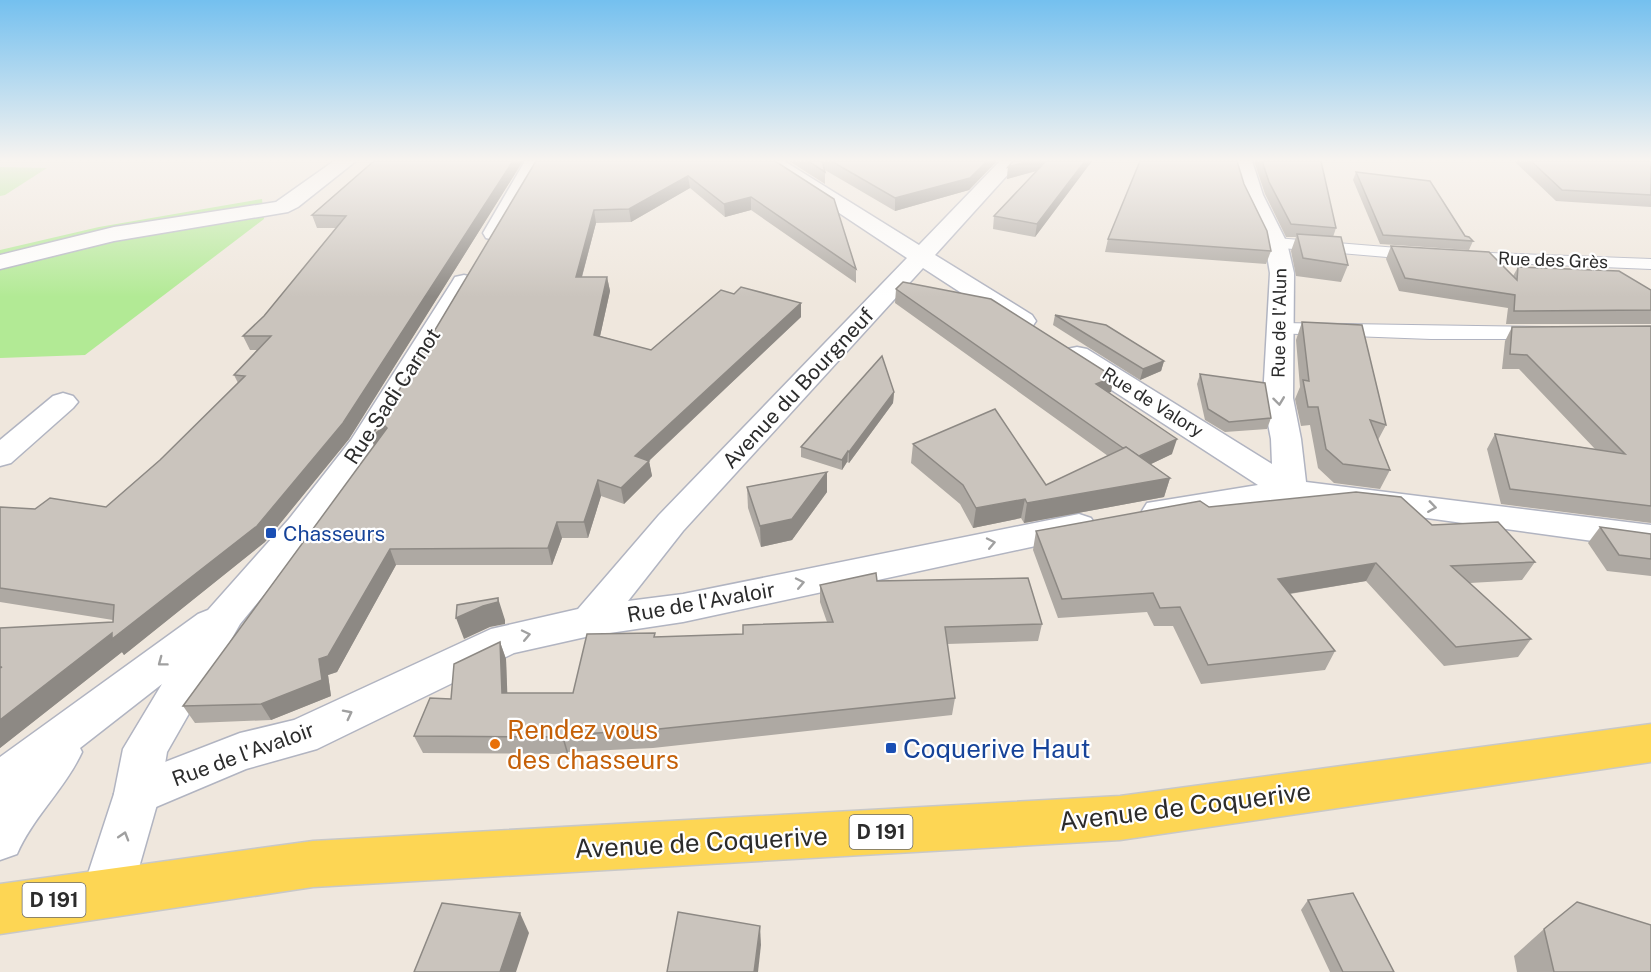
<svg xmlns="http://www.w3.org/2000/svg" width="1651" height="972" viewBox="0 0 1651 972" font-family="'Public Sans',sans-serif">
  <rect width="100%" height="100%" fill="#efe7dd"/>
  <!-- green -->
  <g fill="#b2ea95">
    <polygon points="0,167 47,168 5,195 0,196"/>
    <polygon points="262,199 264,219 85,355 0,358 0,250 99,227"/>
  </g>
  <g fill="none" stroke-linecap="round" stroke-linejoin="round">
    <!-- lane casing -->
    <g stroke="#b1b4c1" stroke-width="2">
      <g id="lane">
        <polygon points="1276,238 1422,250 1428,251 1431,255 1428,259 1422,260 1270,247 1267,243 1270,239"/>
        <polygon points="1462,252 1651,259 1651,269 1456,261 1453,257 1456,253"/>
        <polygon points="1280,323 1543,327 1550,329 1553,333 1550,337 1543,339 1431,339 1273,333 1270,329 1273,325"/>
      </g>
    </g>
    <!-- street casing -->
    <g stroke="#b1b4c1" stroke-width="3">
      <g id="street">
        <polygon points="334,161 356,161 298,207 288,212 114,241 0,269 0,255 114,227 276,202"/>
        <polygon points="761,161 784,161 919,245 1000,161 1020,161 935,255 1032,315 1036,321 1032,327 1023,329 1014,327 923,268 683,531 628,601 683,594 1079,514 1091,518 1096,526 1091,534 683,622 590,636 514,653 317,749 246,769 137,815 121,809 114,794 121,779 240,733 294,720 491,629 578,609 659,515 907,258"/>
        <polygon points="1233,161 1252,161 1263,195 1287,243 1294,273 1293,398 1301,439 1306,482 1651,525 1651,549 1369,510 1290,502 1159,522 1147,519 1142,511 1147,503 1258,485 1067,361 1063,355 1067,349 1077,347 1087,349 1272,464 1271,439 1263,398 1270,273 1265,243 1243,195"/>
        <polygon points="63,393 73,396 78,402 73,408 11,463 0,466 0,440 53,396"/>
      </g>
    </g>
    <!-- secondary casing -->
    <g stroke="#b1b4c1" stroke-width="3">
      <g id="secondary">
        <polygon points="525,161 544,161 502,238 494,240 486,238 483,233"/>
        <path d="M464,275l9,2 3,5 -101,170 -62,83 -73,89 -73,128 -7,42 -28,98 -7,17 -18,8 -18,-8 -7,-17 32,-98 9,-45 39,-65 -82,64 2,4c-17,37 -49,65 -65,102l-17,6v-103l198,-143 10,-4 81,-91 62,-79 101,-158 3,-5z"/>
      </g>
    </g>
    <!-- primary casing -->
    <g stroke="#c8c8c8" stroke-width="3">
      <polygon id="primary" points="1651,724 1651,762 1120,840 313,887 0,934 0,884 313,841 1120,796"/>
    </g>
    <!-- lane -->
    <use href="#lane" fill="#fff" fill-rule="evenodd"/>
    <!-- street -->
    <use href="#street" fill="#fff" fill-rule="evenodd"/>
    <!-- secondary -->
    <use href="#secondary" fill="#fff" fill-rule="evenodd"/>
    <!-- primary -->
    <use href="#primary" fill="#fdd654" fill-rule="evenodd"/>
  </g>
  <!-- wall -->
  <g fill="#aea9a3">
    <polygon points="374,161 523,161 349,439 265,542 124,655 122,652 0,748 0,628 113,622 113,620 0,602 0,507 35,509 106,507 160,460 238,383 234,375 257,350 250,350 243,336 264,316 336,228 317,228 312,215"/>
    <polygon points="536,161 775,161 834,199 856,269 856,283 751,210 725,217 690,188 631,222 596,223 582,277 607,277 610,291 600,336 651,350 721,290 734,294 741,287 801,303 801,317 649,461 652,476 624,504 601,496 588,538 562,538 552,565 396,565 337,672 328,675 331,696 271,720 195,723 183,706 374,446 371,437"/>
    <polygon points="789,161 997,161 969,190 895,211 825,170 825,184"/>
    <polygon points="1013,161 1092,161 1035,237 993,229 994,216 1037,171 1007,179 1008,167"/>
    <polygon points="1254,161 1321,161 1336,228 1333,237 1348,265 1341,282 1296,276 1291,251 1296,237 1286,237 1265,194"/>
    <polygon points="1514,161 1651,161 1651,207 1556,201"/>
    <polygon points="1356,172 1473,241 1469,250 1380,244 1353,180"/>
    <polygon points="1244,184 1271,251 1266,264 1105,252 1108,239"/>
    <polygon points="1391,246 1513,276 1518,267 1651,290 1651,324 1506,324 1508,308 1399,291 1386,259"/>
    <polygon points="896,289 1111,392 1109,392 1172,454 1151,464 1170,478 1164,497 1024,523 1021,518 973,528 960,504 911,463 913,444 1046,485 1108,456 895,303"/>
    <polygon points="1055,315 1164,361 1161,371 1140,380 1053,325"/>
    <polygon points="1302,322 1386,425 1378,440 1390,470 1380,489 1334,483 1318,468 1310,425 1301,426 1295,399 1300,387 1296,340"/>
    <polygon points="1651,326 1651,523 1501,504 1487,449 1495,434 1595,449 1519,369 1502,369 1505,341 1512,327"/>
    <polygon points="1200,374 1271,418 1267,429 1225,432 1205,420 1197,384"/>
    <polygon points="894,392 893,403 849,463 847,462 842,470 801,457 801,447"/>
    <polygon points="827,472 827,492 792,540 761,547 748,508 747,487"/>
    <polygon points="1209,507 1432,525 1535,562 1522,580 1470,583 1531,639 1518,657 1444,666 1366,581 1290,594 1335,651 1325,670 1201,684 1173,626 1154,626 1147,612 1058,618 1033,550 1036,531"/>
    <polygon points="1600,527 1651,534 1651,576 1607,571 1588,543"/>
    <polygon points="877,581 1042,624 1038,641 947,644 955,698 952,715 653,748 568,752 567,754 423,753 414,736 451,699 500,642 506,659 507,693 573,693 656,637 743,634 827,622 820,602 820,585"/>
    <polygon points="1308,900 1394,972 1330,972 1301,910"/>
    <polygon points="1544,929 1651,972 1517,972 1514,956"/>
  </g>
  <!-- shaded-wall -->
  <g fill="#8d8984">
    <polygon points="513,161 523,161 349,439 265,542 124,655 122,652 0,748 0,720 112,633"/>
    <polygon points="987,161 997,161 969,190 895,211 895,198"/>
    <polygon points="1029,161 1051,161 1050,167 1007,179 1008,167"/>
    <polygon points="1085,161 1092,161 1035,237 1037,224"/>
    <polygon points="688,176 690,188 631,222 629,209"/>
    <polygon points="751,197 751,210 725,217 724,204"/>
    <polygon points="594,210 596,223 578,291 576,277"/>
    <polygon points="607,277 610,291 597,350 594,335"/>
    <polygon points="801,303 801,317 637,472 635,456"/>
    <polygon points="1164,361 1161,371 1140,380 1143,369"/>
    <polygon points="1114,377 1111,392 1092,399 1096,384"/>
    <polygon points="894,392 893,403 849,463 849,452"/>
    <polygon points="385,426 391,442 377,453 371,437"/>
    <polygon points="1177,439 1172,454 1132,473 1136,458"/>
    <polygon points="848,451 847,462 842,470 842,460"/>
    <polygon points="649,461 652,476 624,504 621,488"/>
    <polygon points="827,472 827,492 792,540 761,547 760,526"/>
    <polygon points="1170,478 1164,497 1024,523 1027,503"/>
    <polygon points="598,480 601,496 588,538 584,522"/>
    <polygon points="1025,499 1021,518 973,528 976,508"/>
    <polygon points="557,522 562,538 552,565 548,548"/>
    <polygon points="390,549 396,565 337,672 328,675 331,696 271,720 261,704"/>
    <polygon points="1376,563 1366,581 1269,597 1278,579"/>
    <polygon points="498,598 505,620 505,624 490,627 464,639 456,618"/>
    <polygon points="500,642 506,659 508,710 502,693"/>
    <polygon points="563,735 568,752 567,754 562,737"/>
    <polygon points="520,913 529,933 516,972 500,972"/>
    <polygon points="760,926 761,945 758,972 754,972"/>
  </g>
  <!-- building -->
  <g fill="#cac4bd" stroke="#8d8984" stroke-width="1.5">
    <polygon points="374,161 513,161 343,423 257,526 112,639 112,633 0,720 0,668 2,667 0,667 0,628 113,622 114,605 0,588 0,507 35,509 50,498 106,507 160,460 245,376 234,375 271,336 243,336 264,316 346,216 312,215"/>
    <polygon points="536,161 775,161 834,199 856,269 751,197 724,204 688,176 629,209 594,210 576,277 607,277 594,335 651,350 721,290 734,294 741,287 801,303 635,456 649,461 621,488 598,480 584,522 557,522 548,548 390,549 328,656 319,659 322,680 261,704 183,706 387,428 385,426 371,437"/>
    <polygon points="808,161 822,161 825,172"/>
    <polygon points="831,161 987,161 970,178 895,198"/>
    <polygon points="1013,161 1029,161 1008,167"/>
    <polygon points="1046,161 1085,161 1037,224 994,216"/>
    <polygon points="1140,161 1237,161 1244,184 1267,231 1271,251 1108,239"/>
    <polygon points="1262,161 1321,161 1336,228 1291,224 1269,182"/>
    <polygon points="1531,161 1651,161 1651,195 1562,190"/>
    <polygon points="1356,172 1430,181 1465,236 1469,237 1473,241 1383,235"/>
    <polygon points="1297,234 1341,237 1348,265 1303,258"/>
    <polygon points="1391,246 1489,252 1517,280 1518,267 1619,271 1651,290 1651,310 1514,311 1515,295 1405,278"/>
    <polygon points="903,282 991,299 1114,377 1096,384 1177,439 1139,456 1126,447 1123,448 896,289"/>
    <polygon points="1055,315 1106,325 1164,361 1143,369"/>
    <polygon points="1302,322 1362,325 1386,425 1370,420 1390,470 1343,464 1326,449 1318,407 1308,407 1303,380 1309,381"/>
    <polygon points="1651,326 1651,506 1510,489 1495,434 1625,454 1527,355 1510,354 1512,327"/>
    <polygon points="882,356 894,392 849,452 848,451 842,460 801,447"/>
    <polygon points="1200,374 1265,383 1271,418 1229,422 1208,409"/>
    <polygon points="995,409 1046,485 1126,447 1170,478 1027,503 1025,499 976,508 963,485 913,444"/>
    <polygon points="827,472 792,519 760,526 747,487"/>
    <polygon points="1356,492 1401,497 1432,525 1498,522 1535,562 1451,566 1531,639 1456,647 1376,563 1278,579 1335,651 1208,665 1180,607 1160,608 1153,593 1062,599 1036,531 1200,501 1209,507"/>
    <polygon points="1600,527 1651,534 1651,559 1619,555"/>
    <polygon points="876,573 877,581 1028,578 1042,624 945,627 955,698 649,730 563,735 562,737 414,736 430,698 451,699 454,664 500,642 502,693 573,693 587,634 655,633 654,637 743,634 743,625 833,622 820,585"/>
    <polygon points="498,598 498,602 483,606 456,618 457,605"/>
    <polygon points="1353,893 1394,972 1343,972 1308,900"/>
    <polygon points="1577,902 1651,925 1651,972 1554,972 1544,929"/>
    <polygon points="442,903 520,913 500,972 414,972"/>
    <polygon points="678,912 760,926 754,972 667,972"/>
  </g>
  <!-- one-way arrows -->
  <defs><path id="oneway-chevron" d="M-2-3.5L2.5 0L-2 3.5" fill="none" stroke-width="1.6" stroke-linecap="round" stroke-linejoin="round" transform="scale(1.5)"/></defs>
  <g stroke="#a0a0a0">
    <use href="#oneway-chevron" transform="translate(1279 401) rotate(83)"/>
    <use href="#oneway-chevron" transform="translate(1432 507) rotate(8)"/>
    <use href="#oneway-chevron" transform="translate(991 543) rotate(-12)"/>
    <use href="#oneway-chevron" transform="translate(800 583) rotate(-12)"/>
    <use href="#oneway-chevron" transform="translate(526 635) rotate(-12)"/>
    <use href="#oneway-chevron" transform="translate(162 662) rotate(143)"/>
    <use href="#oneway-chevron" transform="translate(348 714) rotate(-27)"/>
    <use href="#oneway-chevron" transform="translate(124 836) rotate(-73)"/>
  </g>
  <!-- sky -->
  <linearGradient id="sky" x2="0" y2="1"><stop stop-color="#74c0ef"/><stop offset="0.54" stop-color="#f8f4f0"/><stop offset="1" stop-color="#f8f4f0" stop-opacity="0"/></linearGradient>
  <rect width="1651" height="297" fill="url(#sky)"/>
  <!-- markers -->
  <g fill="#1a4fb4" stroke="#fff" stroke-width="2">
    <rect x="265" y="527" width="12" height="12" rx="3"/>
    <rect x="885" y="742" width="12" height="12" rx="3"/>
  </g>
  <circle fill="#e8710a" stroke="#fff" stroke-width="2" cx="495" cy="744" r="6"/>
  <g text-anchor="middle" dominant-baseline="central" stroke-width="4.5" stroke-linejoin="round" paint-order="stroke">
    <!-- far-street labels -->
    <g font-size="18" fill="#2c2c2c" stroke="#fff">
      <text transform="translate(1553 260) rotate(2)">Rue des Grès</text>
      <text transform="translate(1279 323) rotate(-89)">Rue de l'Alun</text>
      <text transform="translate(1153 402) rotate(32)">Rue de Valory</text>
    </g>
    <!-- shield labels -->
    <g fill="#fff" stroke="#6b6b6b" stroke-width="1.5">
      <rect x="849.5" y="815" width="63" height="34" rx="4.5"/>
      <rect x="22.5" y="883" width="63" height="34" rx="4.5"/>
    </g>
    <g font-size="20" font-weight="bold" fill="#2c2c2c">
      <text x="881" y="832">D 191</text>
      <text x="54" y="900">D 191</text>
    </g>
    <!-- street labels -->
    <g font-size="21" fill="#2c2c2c" stroke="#fff">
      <text transform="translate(798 388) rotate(-47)">Avenue du Bourgneuf</text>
      <text transform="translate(392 396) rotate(-57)">Rue Sadi Carnot</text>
      <text transform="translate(701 602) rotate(-10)">Rue de l'Avaloir</text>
      <text transform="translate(243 754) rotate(-20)">Rue de l'Avaloir</text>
    </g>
    <!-- transit labels -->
    <g font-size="21" fill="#164399" stroke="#fff" text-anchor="start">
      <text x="283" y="533">Chasseurs</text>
    </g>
    <!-- near-food labels -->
    <g font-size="26" fill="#c56008" stroke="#fff" text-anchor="start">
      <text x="507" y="729">Rendez vous<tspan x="507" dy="30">des chasseurs</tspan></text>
    </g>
    <!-- near-transit labels -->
    <g font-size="26" fill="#164399" stroke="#fff" text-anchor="start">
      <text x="903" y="748">Coquerive Haut</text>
    </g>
    <!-- near-street labels -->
    <g font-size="26" fill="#2c2c2c" stroke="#fff">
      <text transform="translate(1185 806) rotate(-7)">Avenue de Coquerive</text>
      <text transform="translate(701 842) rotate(-3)">Avenue de Coquerive</text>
    </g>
  </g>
</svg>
